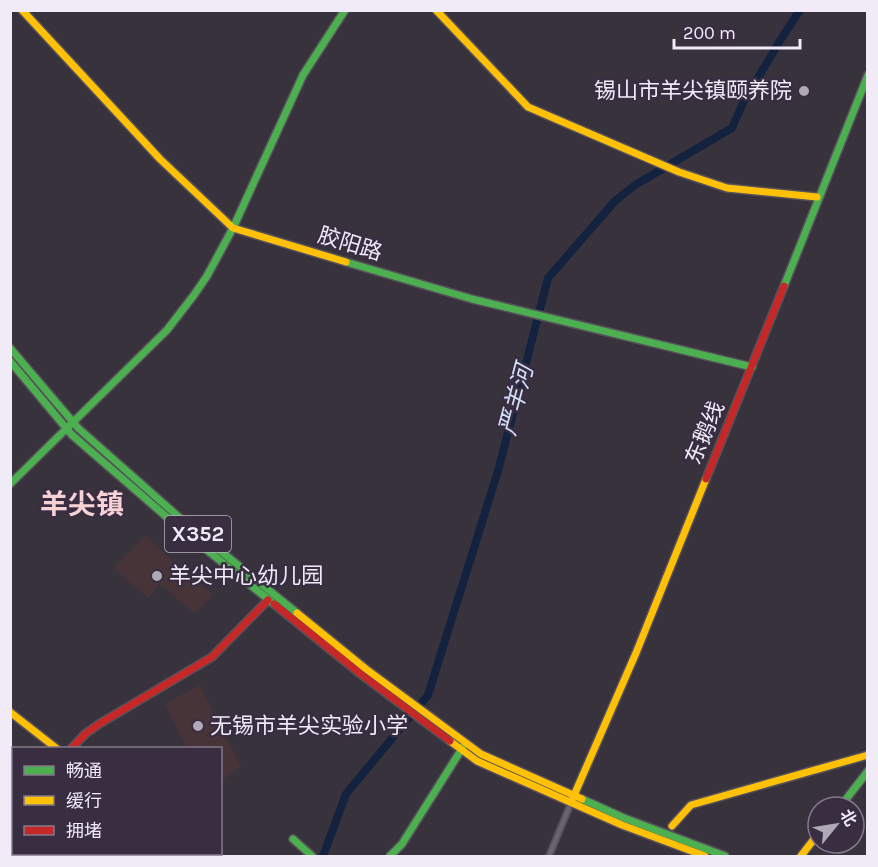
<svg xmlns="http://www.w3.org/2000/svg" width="878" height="867" viewBox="0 0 878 867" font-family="Karla,'Noto Sans SC',sans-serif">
  <rect width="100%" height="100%" fill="#38323c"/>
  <!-- education -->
  <g fill="#463439">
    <polygon points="145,536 213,595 194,613 160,584 148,598 113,568"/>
    <polygon points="199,685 241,767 221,781 220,748 187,748 165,704"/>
  </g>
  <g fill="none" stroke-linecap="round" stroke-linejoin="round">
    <!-- river -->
    <polyline stroke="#13233f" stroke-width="8" points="323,856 346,794 428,695 498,471 548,278 615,201 635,185 732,128 743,103 781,39 800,10"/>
    <!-- street casing -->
    <g stroke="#56505a" stroke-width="8">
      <polyline id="street" points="549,856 571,803"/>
    </g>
    <!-- fast casing -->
    <g stroke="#56505a" stroke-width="10">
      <g id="fast">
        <polyline points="346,262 472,299 752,367"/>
        <polyline points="784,286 868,75"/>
        <polyline points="10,348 78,428 181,519 297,613"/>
        <polyline points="10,361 72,435 176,525 274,604"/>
        <polyline points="10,484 167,330 194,295 207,276 233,228 303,75 345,10"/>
        <polyline points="582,799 624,818 725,856"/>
        <polyline points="840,807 868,771"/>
        <polyline points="293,839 312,856"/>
        <polyline points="390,856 402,844 463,747"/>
      </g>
    </g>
    <!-- slow casing -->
    <g stroke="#56505a" stroke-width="10">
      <g id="slow">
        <polyline points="22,10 160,159 233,228 346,262"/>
        <polyline points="436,10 528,107 679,172 727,188 817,197"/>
        <polyline points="297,613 366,669 481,754 582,799"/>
        <polyline points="10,712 56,748"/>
        <polyline points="450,741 477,761 622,825 705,856"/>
        <polyline points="572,800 636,653 706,479"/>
        <polyline points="10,818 14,815"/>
        <polyline points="672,826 691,805 868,755"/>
        <polyline points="801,856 818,834"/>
      </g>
    </g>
    <!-- jam casing -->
    <g stroke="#56505a" stroke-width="10">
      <g id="jam">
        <polyline points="706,479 784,286"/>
        <polyline points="274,604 362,675 450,741"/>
        <polyline points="72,748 85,734 99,724 212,657 268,600"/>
      </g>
    </g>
    <!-- street -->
    <use href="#street" stroke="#69646d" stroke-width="4.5"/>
    <!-- fast -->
    <use href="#fast" stroke="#4caf50" stroke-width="7"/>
    <!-- slow -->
    <use href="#slow" stroke="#ffc107" stroke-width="7"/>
    <!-- jam -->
    <use href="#jam" stroke="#c62828" stroke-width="7"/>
  </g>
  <!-- markers -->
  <g fill="#b0aab6" stroke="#392d41" stroke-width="2">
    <circle cx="804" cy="91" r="6"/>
    <circle cx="157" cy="576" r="6"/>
    <circle cx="198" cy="726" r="6"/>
  </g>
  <g text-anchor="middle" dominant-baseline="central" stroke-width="5" stroke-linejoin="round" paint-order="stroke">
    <!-- shield labels -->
    <rect fill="#392d41" stroke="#bab1c0" stroke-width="1.5" x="165" y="516" width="66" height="36" rx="4.5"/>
    <g font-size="21" font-weight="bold" fill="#f1eaf7">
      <text x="198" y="534">X352</text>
    </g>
    <!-- poi labels -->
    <g font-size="22" fill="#f1eaf7" stroke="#392d41" text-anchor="start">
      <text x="792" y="91" text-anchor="end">锡山市羊尖镇颐养院</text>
      <text x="169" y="576">羊尖中心幼儿园</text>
      <text x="210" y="726">无锡市羊尖实验小学</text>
    </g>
    <!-- street labels -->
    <g font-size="22" fill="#f1eaf7" stroke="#392d41">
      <text transform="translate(350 244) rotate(17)">胶阳路</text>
      <text transform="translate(705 433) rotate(-67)">东鹅线</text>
    </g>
    <!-- water labels -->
    <g font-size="24" font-style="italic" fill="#d1e0f8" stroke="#392d41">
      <text transform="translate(516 400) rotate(-75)">严羊河</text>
    </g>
    <!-- district labels -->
    <g font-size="28" font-weight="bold" fill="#f6d2d4" stroke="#392d41">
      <text x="82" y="504">羊尖镇</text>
    </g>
  </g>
  <!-- border -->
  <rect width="878" height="867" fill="none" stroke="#f1eaf7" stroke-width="24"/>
  <!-- legend -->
  <rect x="12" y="747" width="210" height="108" fill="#392d41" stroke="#83798a" stroke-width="1.5"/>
  <rect x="24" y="766" width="30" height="9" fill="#4caf50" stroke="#83798a" stroke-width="1.5"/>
  <text x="66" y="777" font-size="18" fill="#f1eaf7">畅通</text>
  <rect x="24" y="796" width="30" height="9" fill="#ffc107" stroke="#83798a" stroke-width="1.5"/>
  <text x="66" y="807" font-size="18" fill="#f1eaf7">缓行</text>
  <rect x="24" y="826" width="30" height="9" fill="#c62828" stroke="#83798a" stroke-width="1.5"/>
  <text x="66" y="837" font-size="18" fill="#f1eaf7">拥堵</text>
  <!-- north arrow -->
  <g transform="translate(836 825) rotate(60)"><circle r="28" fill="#392d41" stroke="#83798a" stroke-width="1.5"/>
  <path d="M0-4.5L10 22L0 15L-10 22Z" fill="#b0aab6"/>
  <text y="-9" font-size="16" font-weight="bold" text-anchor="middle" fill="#f1eaf7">北</text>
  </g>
  <!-- scale -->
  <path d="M674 39v9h126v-9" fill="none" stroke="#f1eaf7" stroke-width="3"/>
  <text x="683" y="39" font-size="18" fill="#f1eaf7" stroke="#392d41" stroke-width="4.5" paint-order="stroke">200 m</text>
</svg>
